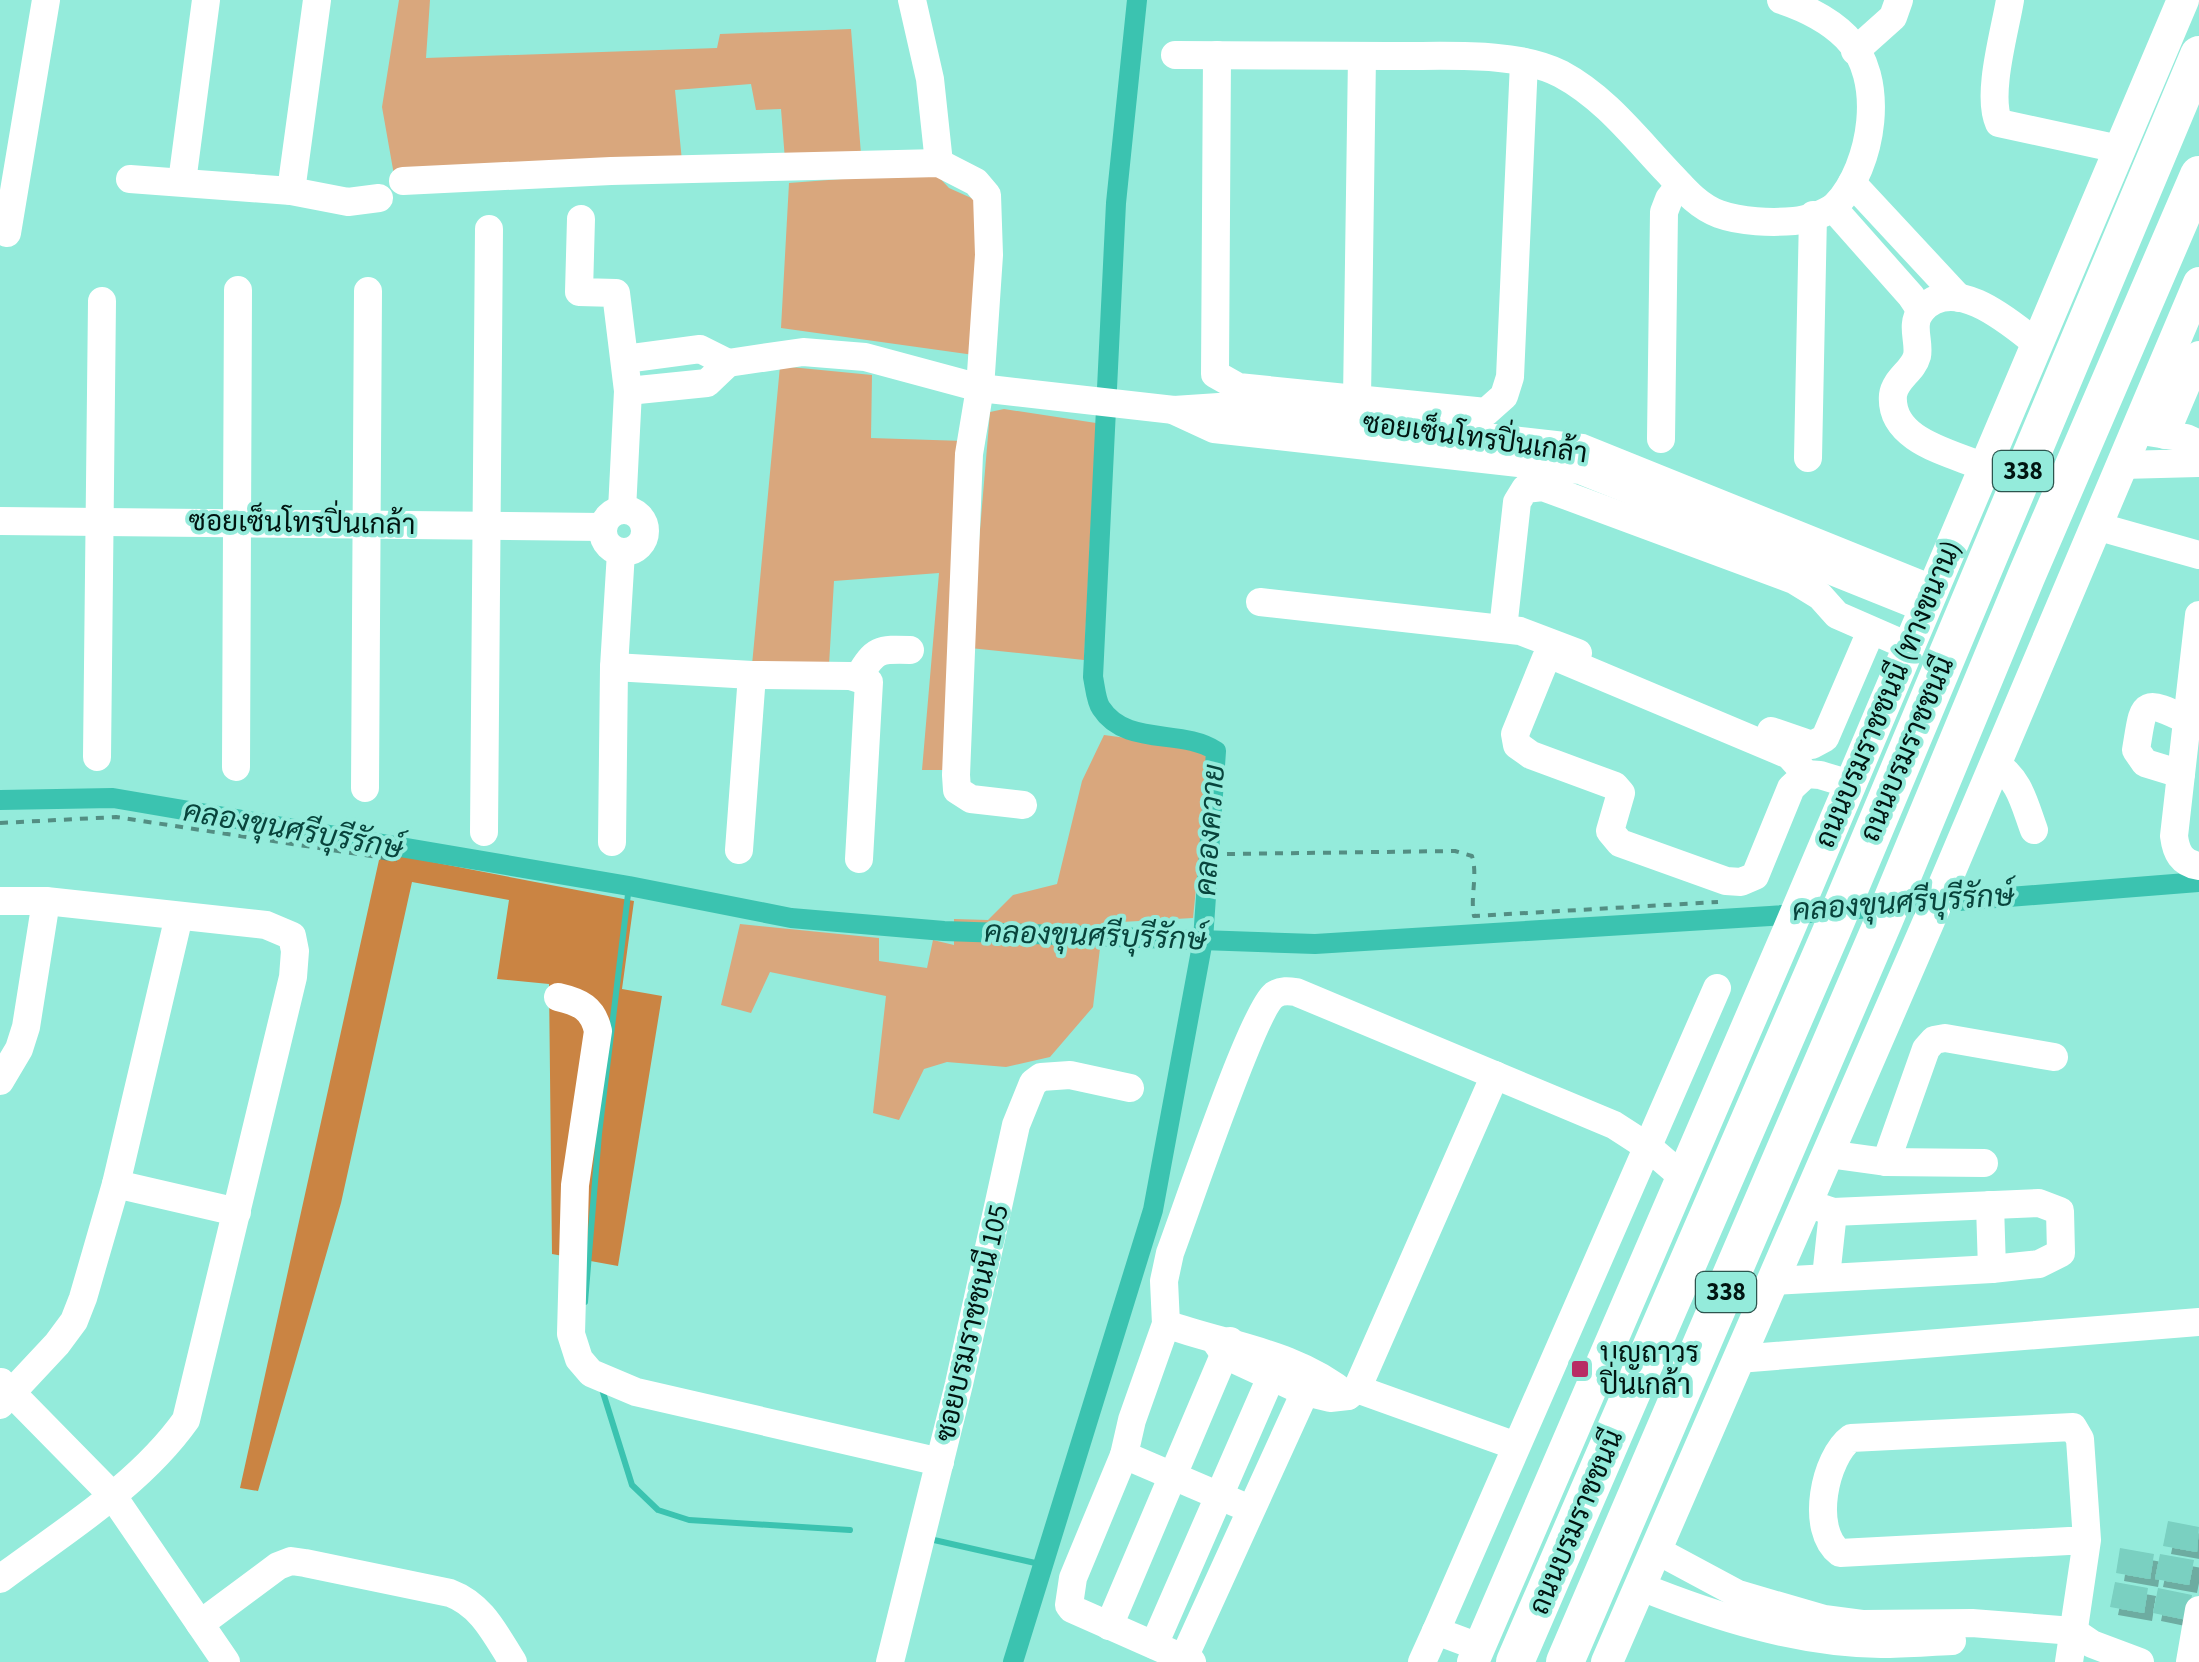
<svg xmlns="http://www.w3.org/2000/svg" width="2199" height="1662" viewBox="0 0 2199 1662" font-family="'Source Sans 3',Sarabun,sans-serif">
  <defs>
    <filter id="shadow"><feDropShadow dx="8" dy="8" stdDeviation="0" flood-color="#0004"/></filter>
  </defs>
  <rect width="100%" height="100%" fill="#94ebdb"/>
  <!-- green -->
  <g fill="#d9a77d">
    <polygon points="399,0 430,0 426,58 717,48 720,34 851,29 861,154 785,160 781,109 756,110 751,84 675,90 682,161 394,175 382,107"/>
    <polygon points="934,172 949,188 978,201 974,355 781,328 789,183"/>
    <polygon points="780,366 872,375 871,438 964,441 945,770 922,770 939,573 834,581 829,665 752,665"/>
    <polygon points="1004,409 1096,423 1084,660 970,648 990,412"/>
    <polygon points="1104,735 1194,747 1209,759 1193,918 1103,923 1093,1007 1050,1057 1006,1067 947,1062 924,1069 899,1120 873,1113 886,996 770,972 751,1013 721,1005 740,924 879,938 879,961 927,968 933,940 954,945 954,919 988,920 1013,895 1057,884 1082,781"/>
  </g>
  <!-- forest -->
  <polygon fill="#ca8443" points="391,854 634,901 622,989 662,996 618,1266 552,1254 549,984 497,979 509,900 412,882 341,1203 258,1491 240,1488 379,860"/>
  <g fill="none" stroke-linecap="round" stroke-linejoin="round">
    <!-- stream -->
    <g stroke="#3bc3b0" stroke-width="6">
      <polyline points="585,1302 599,1134 629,886"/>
      <polyline points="601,1386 632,1485 658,1510 689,1520 850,1530"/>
      <polyline points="934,1540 1044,1565"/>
    </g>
    <!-- canal -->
    <g stroke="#3bc3b0" stroke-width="20">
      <polyline points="0,800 113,798 629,886 791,918 944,931 1315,944 1770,916 2199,882"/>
      <path d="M1013,1662l140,-452 50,-270 13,-189c-34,-23 -90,-4 -115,-43 -5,-7 -6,-22 -8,-31l23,-474 21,-203"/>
    </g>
  </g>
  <!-- building -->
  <g fill="#7ad0c1" filter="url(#shadow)">
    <polygon points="2168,1521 2199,1527 2197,1552 2163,1546"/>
    <polygon points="2120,1548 2154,1554 2150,1579 2116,1573"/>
    <polygon points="2160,1554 2194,1560 2189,1585 2155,1579"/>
    <polygon points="2115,1582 2148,1588 2144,1613 2110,1607"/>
    <polygon points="2158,1588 2192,1595 2187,1620 2153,1613"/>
  </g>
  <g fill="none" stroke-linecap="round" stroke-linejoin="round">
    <!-- path -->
    <g stroke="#538e83" stroke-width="4" stroke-dasharray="8 8" stroke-linecap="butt">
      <polyline points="0,823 116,817 397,860"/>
      <path d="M1227,854l228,-3 17,5c6,20 -2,40 2,60l244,-14"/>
    </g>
    <!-- minor -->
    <g stroke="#fff" stroke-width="28">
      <polyline points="912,0 930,79 939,163"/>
      <path d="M2010,0c-5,31 -24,95 -11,123l120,26"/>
      <polyline points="1855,51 1893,17 1899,0"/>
      <path d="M1175,55c71,0 142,1 213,1 52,1 126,-6 173,18 43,23 73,62 106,97 15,16 30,35 52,43 22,8 53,9 75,7 12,-1 34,-8 42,-16 37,-39 51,-128 10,-168 -18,-18 -41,-29 -65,-37"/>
      <polyline points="1217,55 1215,374 1238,387 1486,412 1504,396 1510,377 1524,62"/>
      <polyline points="130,179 291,191 348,202 379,198"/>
      <polyline points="403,181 611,171 939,163 976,182 987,195 989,255 980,388 969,454 956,775 957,790 971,799 1023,805"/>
      <polyline points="182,182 206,0"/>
      <polyline points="1852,183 1959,298"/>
      <polyline points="291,191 317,0"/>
      <polyline points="1833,208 1911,296 1921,311"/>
      <polyline points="581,219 579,292 616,293 628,391 622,510"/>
      <polyline points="7,233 46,0"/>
      <polyline points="625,359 700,349 728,363 707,383 628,391"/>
      <polyline points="728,363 803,352 865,357 980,388 1174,410 1219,407 1582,448 1932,589"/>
      <polyline points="1357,399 1362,56"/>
      <polyline points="1175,411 1214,429 1580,470 1924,608"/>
      <polyline points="2148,432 2186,438 2199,444"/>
      <polyline points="2165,435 2199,355"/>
      <polyline points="1661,439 1664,212 1669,199 1680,185"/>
      <polyline points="1808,458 1813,215"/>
      <polyline points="2122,465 2199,463"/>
      <path d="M1984,467c-32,-14 -95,-26 -91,-72 2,-16 20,-24 24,-39 3,-14 -7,-31 4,-45 31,-39 90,12 115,32"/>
      <circle cx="624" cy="531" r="21"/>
      <polyline points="0,521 603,527"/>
      <polyline points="2096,526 2199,555"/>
      <polyline points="1260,602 1520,631 1578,653"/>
      <path d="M2199,615l-25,221c2,16 7,27 25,30"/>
      <polyline points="1503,629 1517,502 1525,489 1543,487 1794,580 1820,596 1837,615 1908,646"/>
      <polyline points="614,667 752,675 850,676 869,682 859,859"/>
      <path d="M859,676c16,-27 20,-27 51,-26"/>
      <polyline points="1771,731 1812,745 1825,738 1871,631"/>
      <polyline points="97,757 102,301"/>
      <path d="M1995,763c25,17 29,40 39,67"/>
      <polyline points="236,767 238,290"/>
      <polyline points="1806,774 1789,755 1556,657 1546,658 1515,734 1517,745 1531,755 1615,786 1621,793 1610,831 1620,843 1726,881 1741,882 1755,876 1791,788 1806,774 1820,775 1850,784"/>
      <path d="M2181,774l-36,-11 -9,-13c8,-47 4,-53 51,-30"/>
      <polyline points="365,788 368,291"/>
      <polyline points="484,832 489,229"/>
      <polyline points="612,842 614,667 621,552"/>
      <polyline points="739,850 752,675"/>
      <path d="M0,901h46l220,24 26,11 3,15 -2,26 -107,443c-47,66 -122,111 -186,159"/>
      <path d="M558,997c22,5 35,11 40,34l-23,154 -4,149 8,25 12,14 45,19 304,70"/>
      <polyline points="0,1081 19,1049 26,1027 46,901"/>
      <polyline points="1828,1154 1886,1162 1984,1163"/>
      <polyline points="1886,1162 1926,1049 1934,1040 1945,1038 2054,1057"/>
      <polyline points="116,1184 237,1212"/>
      <polyline points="1990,1205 1992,1269"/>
      <polyline points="1826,1277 1833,1212"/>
      <polyline points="1773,1281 1992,1269 2039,1264 2061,1253 2060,1211 2039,1203 1833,1212 1807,1203"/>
      <path d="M1166,1324c61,22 130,28 182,72"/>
      <polyline points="1216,1342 1225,1355 1305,1392 1330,1398 1348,1396 1357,1389 1495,1075"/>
      <polyline points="1738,1359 2199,1322"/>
      <polyline points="1,1382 112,1495 226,1662"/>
      <polyline points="1357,1389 1516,1446"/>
      <polyline points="0,1405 57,1344 74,1321 83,1298 116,1184 179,916"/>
      <polyline points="1124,1455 1073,1578 1069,1605 1072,1609 1192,1662"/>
      <path d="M1250,1509l-126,-54 8,-35 34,-96 -2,-43 6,-28c15,-39 82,-241 104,-258 7,-5 15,-4 22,-3l318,133 34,22 35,30"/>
      <polyline points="1656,1550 1738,1594 1824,1619 1862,1624 1972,1623 2073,1631 2092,1644 2140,1662"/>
      <path d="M1639,1586c77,31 159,57 242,58 24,0 47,-2 71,-3"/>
      <path d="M200,1624l78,-58 13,-5 14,2 145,30c32,12 45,41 63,69"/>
      <polyline points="1109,1626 1230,1341"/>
      <polyline points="1154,1645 1271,1377"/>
      <polyline points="1479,1647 1436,1631 1717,988"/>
      <polyline points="890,1662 959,1384 1016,1125 1033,1083 1041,1077 1070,1075 1130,1088"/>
      <polyline points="1182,1662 1305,1392"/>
      <polyline points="1422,1662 1436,1631"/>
      <path d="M2069,1662l18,-122 -7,-101 -7,-12 -222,11c-26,19 -42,92 -11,115l247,-13"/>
      <polyline points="2190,1662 2199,1610"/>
    </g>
    <!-- major -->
    <g stroke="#fff" stroke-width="32">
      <polyline points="1473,1662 1787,934 2183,0"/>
      <polyline points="1607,1662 1928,923 2199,283"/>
    </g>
    <!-- highway -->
    <g stroke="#fff" stroke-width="38">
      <polyline points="1515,1662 1832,930 2199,55"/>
      <polyline points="1565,1662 1884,920 2026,577 2199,175"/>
    </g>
  </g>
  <!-- markers -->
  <rect fill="#b82c64" stroke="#94ebdb" stroke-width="4" x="1570" y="1359" width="20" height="20" rx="5"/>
  <g text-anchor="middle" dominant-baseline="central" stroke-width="8" stroke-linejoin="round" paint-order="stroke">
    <!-- shield labels -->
    <g fill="#94ebdb" stroke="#2c554e" stroke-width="2.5">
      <rect x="1993" y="451" width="60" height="40" rx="8"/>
      <rect x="1696" y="1272" width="60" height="40" rx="8"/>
    </g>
    <g font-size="25" font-weight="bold" fill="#001511">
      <text x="2023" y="471">338</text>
      <text x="1726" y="1292">338</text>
    </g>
    <!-- street labels -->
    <g font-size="28" fill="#001511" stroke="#94ebdb">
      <text transform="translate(1475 438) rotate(8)">ซอยเซ็นโทรปิ่นเกล้า</text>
      <text transform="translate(302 523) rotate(1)">ซอยเซ็นโทรปิ่นเกล้า</text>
      <text transform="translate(1888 694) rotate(-67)">ถนนบรมราชชนนี (ทางขนาน)</text>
      <text transform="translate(1907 749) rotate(-67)">ถนนบรมราชชนนี</text>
      <text transform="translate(972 1323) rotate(-77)">ซอยบรมราชชนนี 105</text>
      <text transform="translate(1576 1522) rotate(-67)">ถนนบรมราชชนนี</text>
    </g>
    <!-- poi labels -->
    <g font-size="28" fill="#001511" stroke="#94ebdb" text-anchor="start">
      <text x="1600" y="1353">บุญถาวร<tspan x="1600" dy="32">ปิ่นเกล้า</tspan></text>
    </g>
    <!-- water labels -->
    <g font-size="30" font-style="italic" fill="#08443c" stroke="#94ebdb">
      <text transform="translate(293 830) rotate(10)">คลองขุนศรีบุรีรักษ์</text>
      <text transform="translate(1210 830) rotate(-86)">คลองควาย</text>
      <text transform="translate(1903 903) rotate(-4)">คลองขุนศรีบุรีรักษ์</text>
      <text transform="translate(1095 936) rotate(2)">คลองขุนศรีบุรีรักษ์</text>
    </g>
  </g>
</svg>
